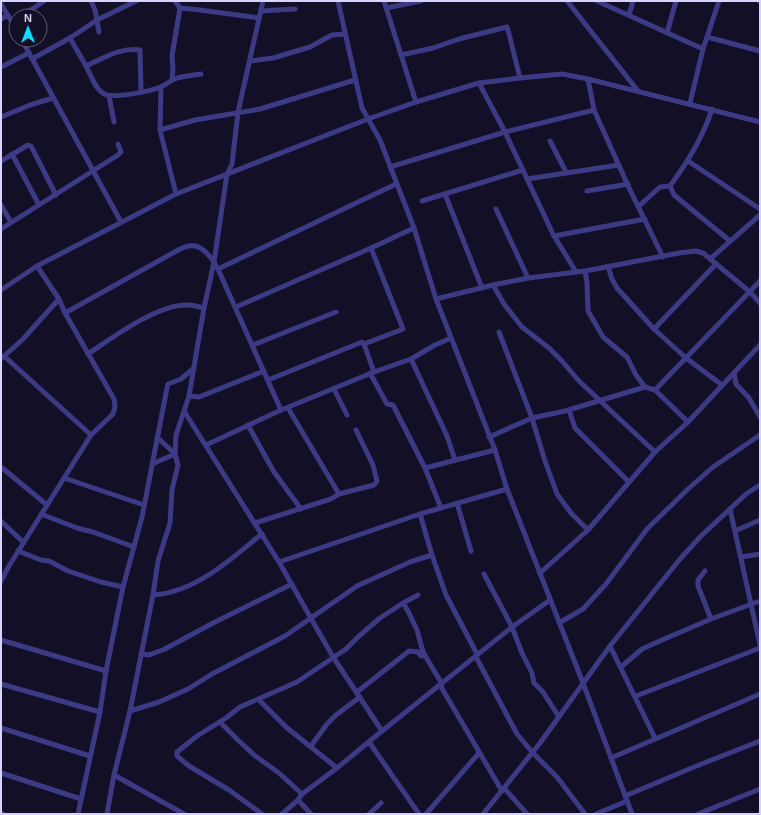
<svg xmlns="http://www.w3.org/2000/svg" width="761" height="815" viewBox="0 0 761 815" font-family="Helvetica,sans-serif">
  <rect width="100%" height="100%" fill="#130f26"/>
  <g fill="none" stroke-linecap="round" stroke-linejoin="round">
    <!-- minor -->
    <g stroke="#3d3a85" stroke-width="5">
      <polyline points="91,1 95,10 99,32"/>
      <polyline points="175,1 180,8"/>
      <polyline points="338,1 362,108 380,140 414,228 436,299 495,450 507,489 583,683 632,814"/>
      <polyline points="384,1 416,102"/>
      <polyline points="567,1 638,91"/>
      <polyline points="597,1 703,49"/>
      <polyline points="759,1 760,1"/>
      <polyline points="1,4 16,29"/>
      <polyline points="386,8 421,1"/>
      <polyline points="261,11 295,9"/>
      <polyline points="629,15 633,1"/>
      <polyline points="22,16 44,1"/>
      <polyline points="1,19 8,15"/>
      <polyline points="667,33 676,1"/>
      <polyline points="707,37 760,51"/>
      <path d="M70,38l16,28c18,-8 34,-19 54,-16l1,42"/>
      <polyline points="22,40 121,222"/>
      <polyline points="401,55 433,48 459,39 507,27 508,30 520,78"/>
      <polyline points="32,59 70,38 97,20 136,1"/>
      <polyline points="250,61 273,58 310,47 332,35 345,34"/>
      <path d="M86,66c5,9 9,23 18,28 9,5 47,-3 57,-7 6,-3 10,-7 16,-9 8,-2 16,-3 24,-4"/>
      <polyline points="1,67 29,53"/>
      <polyline points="588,79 594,110 630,190 663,257"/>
      <polyline points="172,80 173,69 172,56 180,8 200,10 259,18"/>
      <polyline points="479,83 505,132 553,234 576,272"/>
      <polyline points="109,96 114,122"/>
      <polyline points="690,103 703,49 719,1"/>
      <polyline points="1,117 30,105 53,98"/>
      <polyline points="160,130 161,87"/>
      <polyline points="550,141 566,172"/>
      <polyline points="12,154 39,205"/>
      <polyline points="1,161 28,145 31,146 56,195"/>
      <polyline points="688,161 760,209"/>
      <polyline points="390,167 505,132 594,110"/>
      <polyline points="527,179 619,165"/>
      <path d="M670,186c17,-23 33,-48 42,-77"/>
      <polyline points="670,186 674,195 730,241"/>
      <polyline points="587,191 628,184"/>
      <polyline points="176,194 160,130 195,120 260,109 355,80"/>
      <polyline points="445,194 482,288"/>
      <polyline points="422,201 523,170"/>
      <polyline points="1,205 11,222"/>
      <polyline points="639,206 660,187 670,186"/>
      <polyline points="496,209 528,278"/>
      <polyline points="1,229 118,155 121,152 118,144"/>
      <polyline points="554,236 645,219"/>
      <polyline points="710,259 760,215"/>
      <polyline points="608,266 612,279 617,288 654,329 686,358 722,385"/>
      <polyline points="218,269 396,184"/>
      <polyline points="585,271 587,282 588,311 603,337 627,357 636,375 645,387 655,390 688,422"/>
      <polyline points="493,285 504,304 522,327 549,348 562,361 579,381 655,452"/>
      <polyline points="1,290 37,266 176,194 368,119 416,102 479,83 520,78 562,74 588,79 760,122"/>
      <polyline points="436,299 493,285 528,278 585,271 679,253 696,251 703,253 750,292 760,303"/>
      <polyline points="236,307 371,248 414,228"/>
      <path d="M65,313l115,-64c3,-1 6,-3 9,-3 13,-3 24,14 29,23l63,141"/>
      <polyline points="654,329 716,264"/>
      <polyline points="499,332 532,418 545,461 557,494 571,513 588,530"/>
      <polyline points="364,344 403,329 371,248"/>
      <polyline points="253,345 336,312"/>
      <path d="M88,354c24,-16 71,-51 100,-49 5,0 11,2 16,3"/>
      <polyline points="4,356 91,435"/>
      <polyline points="1,359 23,339 59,299"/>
      <polyline points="411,359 447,436 455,460"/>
      <polyline points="370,373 387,404 393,405 425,468 441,508"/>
      <polyline points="734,373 736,384 749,398 760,417"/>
      <polyline points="268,380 362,342 364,344 374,372"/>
      <polyline points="334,389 347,415"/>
      <polyline points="655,390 760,281"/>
      <polyline points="189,396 199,397 264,371"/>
      <polyline points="569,410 575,428 629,482"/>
      <polyline points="184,411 279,562 333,657 382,731 337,768 302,794 298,800 282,814"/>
      <polyline points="248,425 274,472 301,509"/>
      <polyline points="489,437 532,418 565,411 645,387"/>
      <polyline points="206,445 281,410 374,372 411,359 435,345 451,338"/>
      <polyline points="152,464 175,454 157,437"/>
      <polyline points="1,467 47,505"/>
      <polyline points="425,468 495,450"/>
      <polyline points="64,478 144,505"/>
      <polyline points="339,494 374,485 377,481 373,465 356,430"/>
      <polyline points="457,503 471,551"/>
      <polyline points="730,509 760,645"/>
      <polyline points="41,514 77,528 93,532 134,547"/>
      <polyline points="420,514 432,555 446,595 477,654"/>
      <polyline points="1,521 23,542"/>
      <polyline points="255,523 331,499 339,494 288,408"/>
      <polyline points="735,531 760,520"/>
      <polyline points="18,551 41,560 49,561 68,571 101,582 123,587"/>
      <polyline points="741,557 760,554"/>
      <polyline points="279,562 420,514 507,489"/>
      <polyline points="705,571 698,580 698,586 711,619"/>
      <polyline points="540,573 588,530 655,452 688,422 760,345"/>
      <polyline points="484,574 512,627 522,653 532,673 534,683 543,692 559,717"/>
      <polyline points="1,581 9,566 91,435 113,414 115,407 114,399 65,313 59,299 37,266"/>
      <path d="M153,595c6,-1 12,-1 18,-3 35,-9 63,-36 91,-58"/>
      <polyline points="403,603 408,611 417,630 423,652 442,684"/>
      <polyline points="559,623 583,609 606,584 647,529 687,490 713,467 760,435"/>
      <polyline points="1,640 106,671"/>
      <polyline points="610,646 655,738"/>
      <polyline points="141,654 149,655 165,649 213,623 292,584"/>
      <polyline points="476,657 517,734 533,753 557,777 585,814"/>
      <polyline points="621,667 642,649 662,640 711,619 760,601"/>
      <polyline points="1,684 100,712"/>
      <polyline points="440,685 502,791"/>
      <polyline points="357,692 409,651 418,652 421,656 425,656"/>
      <polyline points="636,696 760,648"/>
      <polyline points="259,700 286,727 337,768"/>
      <polyline points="130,711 159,702 188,689 212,674 285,636 357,586 410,562 432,555"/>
      <polyline points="220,722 238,740 254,755 279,773 302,794"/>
      <polyline points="1,728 90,756"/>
      <polyline points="382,731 512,627 550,600"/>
      <polyline points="369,742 419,814"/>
      <polyline points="311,746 327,724 336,715 360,697"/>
      <polyline points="611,758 760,694"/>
      <polyline points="1,773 81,799"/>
      <polyline points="114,775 184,814"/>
      <polyline points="504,788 527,814"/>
      <polyline points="625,796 694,767 760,741"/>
      <polyline points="298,800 311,814"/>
      <polyline points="1,813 3,814"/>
      <polyline points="78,814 100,712 106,671 123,587 142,517 167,388 168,384 181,379 193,369"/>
      <polyline points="107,814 114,775 130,711 153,595 158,561 170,523 172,490 178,465 175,454 176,435 189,396 204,308 214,262 227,174 232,164 238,112 263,1"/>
      <polyline points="262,814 229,790 189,766 177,756 177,752 197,736 226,718 240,707 297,682 346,649 358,637 380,618 403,603 418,595"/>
      <polyline points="369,814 381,803"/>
      <polyline points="426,814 479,753"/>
      <polyline points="483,814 540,743 610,646 680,559 701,536 746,494 760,485"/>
      <polyline points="596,814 627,801"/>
      <polyline points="698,814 760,789"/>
    </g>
  </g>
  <!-- border -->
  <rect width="761" height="815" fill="none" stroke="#d9d4ff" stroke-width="4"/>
  <!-- north arrow -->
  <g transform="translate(28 28)"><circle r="19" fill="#130f26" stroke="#625e7d"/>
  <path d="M0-3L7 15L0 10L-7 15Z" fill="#00e5ff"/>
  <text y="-6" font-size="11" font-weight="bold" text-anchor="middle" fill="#d9d4ff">N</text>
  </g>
</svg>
